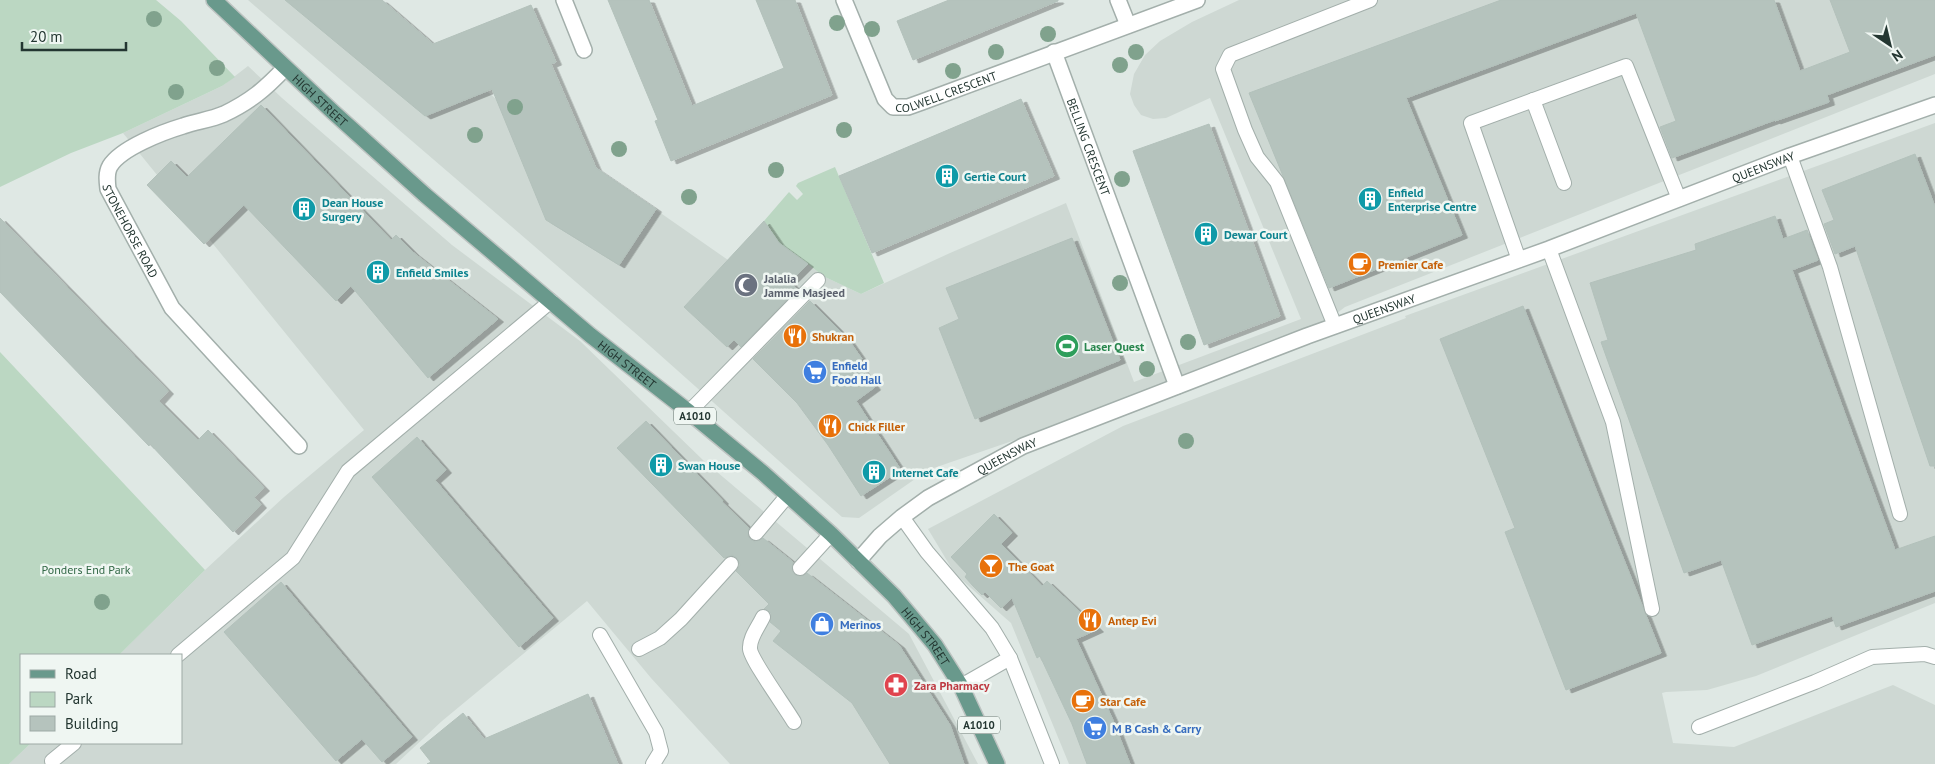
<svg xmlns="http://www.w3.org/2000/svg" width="1935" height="764" viewBox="0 0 1935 764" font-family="'PT Sans',sans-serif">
  <defs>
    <filter id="shadow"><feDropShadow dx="5.5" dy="3" stdDeviation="0" flood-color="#0004"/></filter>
  </defs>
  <rect width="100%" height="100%" fill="#dfe8e4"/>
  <!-- built -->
  <g fill="#ced8d3">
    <polygon points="248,0 382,0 496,99 540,79 569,105 596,168 728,260 764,221 779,243 825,277 861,294 950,253 1066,203 1134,382 1301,319 1210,98 1166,118 1153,119 1141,115 1134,105 1130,94 1134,74 1145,55 1160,41 1192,22 1239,0 1935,0 1935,74 1345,307 1307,336 1234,365 928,470 859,518 842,517 641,338"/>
    <polygon points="248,66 282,98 452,245 580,341 704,461 909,634 978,764 730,764 651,678 587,601 442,721 396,764 9,764 31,743 181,743 181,655 119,655 205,570 284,497 364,430 123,133 222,86"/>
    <polygon points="1935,123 1935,603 1756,676 1707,690 1666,692 1662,693 1673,743 1734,747 1893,685 1935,705 1935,764 1069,764 1011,623 955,574 928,529 1123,426 1406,318 1405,316"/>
  </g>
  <!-- green -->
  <g fill="#bbd7c2">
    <polygon points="0,0 156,0 181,21 235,77 222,86 123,133 71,153 0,187"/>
    <polygon points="835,167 884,283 861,294 825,277 779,243 764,221 789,192 797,200 803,194 796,186 798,183"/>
    <polygon points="0,352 205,570 119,655 21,655 21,743 31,743 9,764 0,764"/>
  </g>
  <!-- building -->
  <g fill="#b5c3bd" stroke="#b3c1bb" filter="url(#shadow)">
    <polygon points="285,0 382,0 433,44 531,5 556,62 551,64 596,168 656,209 619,265 546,220 492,89 425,116"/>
    <polygon points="608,0 649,0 692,106 784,68 756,0 795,0 832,95 671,161 655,121 658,120"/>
    <polygon points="949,0 1058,0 1058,1 913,60 897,21"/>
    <polygon points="1501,0 1774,0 1800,71 1850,52 1830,0 1935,0 1935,55 1827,95 1829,102 1775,121 1775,120 1672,158 1660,127 1676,121 1636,13 1406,98 1462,235 1329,288 1249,93"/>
    <polygon points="1021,99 1054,176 872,253 839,176"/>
    <polygon points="261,105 391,240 396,235 414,253 498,319 428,378 351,286 336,301 244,205 204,244 147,185 171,161 187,177"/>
    <polygon points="1209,124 1280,316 1204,345 1133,151"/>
    <polygon points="1915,154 1935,207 1935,466 1930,466 1855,246 1835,254 1824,224 1834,220 1822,190"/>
    <polygon points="1775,216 1783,239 1807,230 1818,260 1792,270 1895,550 1935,536 1935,591 1836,627 1832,616 1752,645 1721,560 1684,573 1601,342 1608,340 1590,283 1696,250 1695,244"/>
    <polygon points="0,218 168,391 159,401 198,440 208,430 264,488 254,497 261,505 233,532 150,444 149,446 0,292"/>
    <polygon points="764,221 779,243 808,264 790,282 797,289 741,347 734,340 727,347 684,307"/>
    <polygon points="1072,238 1120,360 975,419 939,328 959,319 946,288"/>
    <polygon points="810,301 848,339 862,359 857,362 875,387 856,401 901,470 861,496 828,445 797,403 753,359"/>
    <polygon points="1523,306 1661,653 1566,690 1505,532 1515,528 1440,339"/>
    <polygon points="646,421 723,501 722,502 749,528 748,536 750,539 755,542 763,538 793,562 792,570 795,575 802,576 807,573 899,645 950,725 964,764 890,764 852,703 773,641 781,631 770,622 771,613 764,609 769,604 736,571 740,565 737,558 732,555 724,558 617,448"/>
    <polygon points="417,437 446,470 435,480 553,618 519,647 372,477"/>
    <polygon points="994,514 1012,533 1001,544 1042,586 1047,581 1098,629 1076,639 1112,718 1130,764 1087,764 1072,724 1040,656 1037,658 1012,598 1001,608 985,592 982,595 973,586 965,577 967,574 951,557"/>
    <polygon points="281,582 412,737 382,762 362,739 336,761 224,632"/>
    <polygon points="588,694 618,764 427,764 431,762 420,748 463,713 484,739"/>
  </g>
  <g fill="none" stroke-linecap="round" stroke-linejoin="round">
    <!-- service casing -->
    <g stroke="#a3afab" stroke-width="16">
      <g id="service">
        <polyline points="1533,100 1564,183"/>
        <polyline points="1790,156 1830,267 1900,514"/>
        <polyline points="1549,249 1613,422 1652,609"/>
        <polyline points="1519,260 1471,123 1626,66 1679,199"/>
        <polyline points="1335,326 1277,182 1257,157 1245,130 1223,69 1230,55 1370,0"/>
        <polyline points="689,412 818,280"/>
        <polyline points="902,517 927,552 992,628 1010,658 1052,764"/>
        <polyline points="756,533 788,495"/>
        <polyline points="800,568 831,534"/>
        <path d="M763,617c-4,9 -14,21 -13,32 1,11 36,59 44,73"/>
        <polyline points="600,635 656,732 661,751 653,764"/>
        <polyline points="639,649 660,638 681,619 731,564"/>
        <polyline points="178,655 293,558 348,471 551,301"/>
        <polyline points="961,686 1010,658"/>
        <polyline points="1699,727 1815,682 1872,657 1925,654 1935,657"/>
        <polyline points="52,761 74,743"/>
      </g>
    </g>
    <!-- minor casing -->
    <g stroke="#a3afab" stroke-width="18">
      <g id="minor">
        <polyline points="564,0 584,50"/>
        <path id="s1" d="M844,0l41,99 8,8h15l14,-5 275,-102"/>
        <polyline points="1118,0 1128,25"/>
        <path id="s2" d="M1054,52l123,334"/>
        <path id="s3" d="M285,68c-20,21 -34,33 -61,46 -14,6 -27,7 -41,12 -20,6 -62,22 -73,40 -4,7 -3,15 -2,23l64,119 127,138"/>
        <path id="s4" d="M858,561l22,-25 22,-19 26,-19 95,-52 284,-110 242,-87 241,-93 145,-51"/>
      </g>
    </g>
    <!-- primary casing -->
    <g stroke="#bdc3c1" stroke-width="18">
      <g id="primary">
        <path id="s5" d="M214,0l119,112 92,83 165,140 99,77 74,61 68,61 63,62 41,49 26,41 36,78"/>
      </g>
    </g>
    <!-- service -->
    <use href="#service" stroke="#fff" stroke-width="14"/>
    <!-- minor -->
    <use href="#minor" stroke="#fff" stroke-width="15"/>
    <!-- primary -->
    <use href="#primary" stroke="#69998c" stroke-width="15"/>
  </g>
  <!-- trees -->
  <g fill="#80a28d">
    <circle cx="154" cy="19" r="8"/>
    <circle cx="837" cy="23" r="8"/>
    <circle cx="872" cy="29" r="8"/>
    <circle cx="1048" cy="34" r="8"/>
    <circle cx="996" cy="52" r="8"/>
    <circle cx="1136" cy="52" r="8"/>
    <circle cx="1120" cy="65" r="8"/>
    <circle cx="217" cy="68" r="8"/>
    <circle cx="953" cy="71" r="8"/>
    <circle cx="176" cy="92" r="8"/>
    <circle cx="515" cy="107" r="8"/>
    <circle cx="844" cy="130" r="8"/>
    <circle cx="475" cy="135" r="8"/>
    <circle cx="619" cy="149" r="8"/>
    <circle cx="776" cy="170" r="8"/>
    <circle cx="1122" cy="179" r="8"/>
    <circle cx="689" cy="197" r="8"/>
    <circle cx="1120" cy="283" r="8"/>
    <circle cx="1188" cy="342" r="8"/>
    <circle cx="1147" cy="369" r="8"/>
    <circle cx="1186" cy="441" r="8"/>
    <circle cx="102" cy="602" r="8"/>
  </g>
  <!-- icons -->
  <defs>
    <g id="building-disc" transform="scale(1.25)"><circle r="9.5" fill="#0f9aa8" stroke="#eff6f2"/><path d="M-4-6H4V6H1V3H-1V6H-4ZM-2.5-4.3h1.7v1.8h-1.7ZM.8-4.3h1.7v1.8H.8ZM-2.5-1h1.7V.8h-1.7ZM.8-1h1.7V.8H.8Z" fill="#fff"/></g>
    <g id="cafe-disc" transform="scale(1.25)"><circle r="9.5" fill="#e8710a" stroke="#eff6f2"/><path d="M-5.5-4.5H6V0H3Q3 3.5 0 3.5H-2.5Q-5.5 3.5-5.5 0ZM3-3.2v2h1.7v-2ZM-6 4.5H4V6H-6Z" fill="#fff"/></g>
    <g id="mosque-disc" transform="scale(1.25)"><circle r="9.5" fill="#6b7280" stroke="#eff6f2"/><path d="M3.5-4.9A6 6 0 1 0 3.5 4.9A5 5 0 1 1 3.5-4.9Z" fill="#fff"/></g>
    <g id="restaurant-disc" transform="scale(1.25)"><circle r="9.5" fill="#e8710a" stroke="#eff6f2"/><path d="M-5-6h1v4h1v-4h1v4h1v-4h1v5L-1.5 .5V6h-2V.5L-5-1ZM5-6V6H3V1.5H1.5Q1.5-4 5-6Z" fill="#fff"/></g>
    <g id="stadium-disc" transform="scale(1.25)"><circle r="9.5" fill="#2e9e5b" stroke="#eff6f2"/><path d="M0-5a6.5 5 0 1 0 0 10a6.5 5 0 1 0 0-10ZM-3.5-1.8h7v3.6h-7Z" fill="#fff"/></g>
    <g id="supermarket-disc" transform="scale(1.25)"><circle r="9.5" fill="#3f7fe0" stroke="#eff6f2"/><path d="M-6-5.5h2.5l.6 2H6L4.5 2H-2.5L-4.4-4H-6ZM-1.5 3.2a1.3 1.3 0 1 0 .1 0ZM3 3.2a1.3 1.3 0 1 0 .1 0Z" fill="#fff"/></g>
    <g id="bar-disc" transform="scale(1.25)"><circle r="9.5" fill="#e8710a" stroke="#eff6f2"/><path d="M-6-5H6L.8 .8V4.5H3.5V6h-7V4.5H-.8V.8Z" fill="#fff"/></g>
    <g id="shop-disc" transform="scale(1.25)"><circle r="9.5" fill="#3f7fe0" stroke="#eff6f2"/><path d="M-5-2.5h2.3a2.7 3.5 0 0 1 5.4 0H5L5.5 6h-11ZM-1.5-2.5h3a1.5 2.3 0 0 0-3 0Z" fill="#fff"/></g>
    <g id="pharmacy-disc" transform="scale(1.25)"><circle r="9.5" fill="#e0444e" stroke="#eff6f2"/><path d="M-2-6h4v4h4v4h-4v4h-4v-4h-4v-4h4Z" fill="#fff"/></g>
  </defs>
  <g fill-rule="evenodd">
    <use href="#building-disc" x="947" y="176"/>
    <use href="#building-disc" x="1370" y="199"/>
    <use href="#building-disc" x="304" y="209"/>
    <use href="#building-disc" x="1206" y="234"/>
    <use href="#cafe-disc" x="1360" y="264"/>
    <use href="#building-disc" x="378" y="272"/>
    <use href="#mosque-disc" x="746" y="285"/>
    <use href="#restaurant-disc" x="795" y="336"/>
    <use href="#stadium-disc" x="1067" y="346"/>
    <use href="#supermarket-disc" x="815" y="372"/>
    <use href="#restaurant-disc" x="830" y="426"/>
    <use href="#building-disc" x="661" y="465"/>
    <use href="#building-disc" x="874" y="472"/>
    <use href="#bar-disc" x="991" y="566"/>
    <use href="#restaurant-disc" x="1090" y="620"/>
    <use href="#shop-disc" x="822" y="624"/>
    <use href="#pharmacy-disc" x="896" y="685"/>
    <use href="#cafe-disc" x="1083" y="701"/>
    <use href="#supermarket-disc" x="1095" y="728"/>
  </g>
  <g text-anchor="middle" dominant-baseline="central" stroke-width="5" stroke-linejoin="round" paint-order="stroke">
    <!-- shield labels -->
    <g fill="#eff6f2" stroke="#60706b" stroke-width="1">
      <rect x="674" y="407.5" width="42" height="17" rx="4"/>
      <rect x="958" y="716.5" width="42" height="17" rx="4"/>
    </g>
    <g font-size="11" font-weight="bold" fill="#233631">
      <text x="695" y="416">A1010</text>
      <text x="979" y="725">A1010</text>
    </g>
    <!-- street labels -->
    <g font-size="12" fill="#233631" stroke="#eff6f2">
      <text stroke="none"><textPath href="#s1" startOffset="174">COLWELL CRESCENT</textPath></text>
      <text stroke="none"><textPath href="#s5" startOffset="146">HIGH STREET</textPath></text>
      <text stroke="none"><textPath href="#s2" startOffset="101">BELLING CRESCENT</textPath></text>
      <text stroke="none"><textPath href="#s4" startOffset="994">QUEENSWAY</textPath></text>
      <text stroke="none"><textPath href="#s3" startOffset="275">STONEHORSE ROAD</textPath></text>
      <text stroke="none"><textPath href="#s4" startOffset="589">QUEENSWAY</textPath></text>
      <text stroke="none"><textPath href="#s5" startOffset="551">HIGH STREET</textPath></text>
      <text stroke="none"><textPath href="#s4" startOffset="184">QUEENSWAY</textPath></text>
      <text stroke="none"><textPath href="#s5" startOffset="956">HIGH STREET</textPath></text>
    </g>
    <!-- culture labels -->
    <g font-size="12" font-weight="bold" fill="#0d838f" stroke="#eff6f2" text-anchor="start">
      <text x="964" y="176">Gertie Court</text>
      <text x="1388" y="192">Enfield<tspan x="1388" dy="14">Enterprise Centre</tspan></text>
      <text x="322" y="202">Dean House<tspan x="322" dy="14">Surgery</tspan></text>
      <text x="1224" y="234">Dewar Court</text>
      <text x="396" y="272">Enfield Smiles</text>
      <text x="678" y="465">Swan House</text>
      <text x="892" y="472">Internet Cafe</text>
    </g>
    <!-- food labels -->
    <g font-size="12" font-weight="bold" fill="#c56008" stroke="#eff6f2" text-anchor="start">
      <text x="1378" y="264">Premier Cafe</text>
      <text x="812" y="336">Shukran</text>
      <text x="848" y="426">Chick Filler</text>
      <text x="1008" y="566">The Goat</text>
      <text x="1108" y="620">Antep Evi</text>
      <text x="1100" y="701">Star Cafe</text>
    </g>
    <!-- worship labels -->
    <g font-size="12" font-weight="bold" fill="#5b616d" stroke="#eff6f2" text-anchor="start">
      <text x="764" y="278">Jalalia<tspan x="764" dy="14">Jamme Masjeed</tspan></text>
    </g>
    <!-- leisure labels -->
    <g font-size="12" font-weight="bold" fill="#27864d" stroke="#eff6f2" text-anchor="start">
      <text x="1084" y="346">Laser Quest</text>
    </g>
    <!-- shop labels -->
    <g font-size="12" font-weight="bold" fill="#366cbe" stroke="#eff6f2" text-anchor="start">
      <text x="832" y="365">Enfield<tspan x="832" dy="14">Food Hall</tspan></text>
      <text x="840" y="624">Merinos</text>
      <text x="1112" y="728">M B Cash &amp; Carry</text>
    </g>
    <!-- park labels -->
    <g font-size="12" fill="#326846" stroke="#eff6f2">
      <text x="86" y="569">Ponders End Park</text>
    </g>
    <!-- health labels -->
    <g font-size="12" font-weight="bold" fill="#be3a42" stroke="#eff6f2" text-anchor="start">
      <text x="914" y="685">Zara Pharmacy</text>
    </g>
  </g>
  <!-- legend -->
  <rect x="20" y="654" width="162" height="90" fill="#eff6f2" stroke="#9da9a5"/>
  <rect x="30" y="670" width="25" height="8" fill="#69998c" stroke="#9da9a5"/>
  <text x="65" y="679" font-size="15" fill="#233631">Road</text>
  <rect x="30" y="692" width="25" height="15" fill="#bbd7c2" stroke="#9da9a5"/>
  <text x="65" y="704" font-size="15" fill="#233631">Park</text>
  <rect x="30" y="716" width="25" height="15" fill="#b5c3bd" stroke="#9da9a5"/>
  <text x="65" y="729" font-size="15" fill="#233631">Building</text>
  <!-- north arrow -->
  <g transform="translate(1890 45) rotate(145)" stroke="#eff6f2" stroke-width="4" paint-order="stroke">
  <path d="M0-4L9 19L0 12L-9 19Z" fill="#233631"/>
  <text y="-8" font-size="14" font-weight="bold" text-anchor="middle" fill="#233631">N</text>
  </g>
  <!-- scale -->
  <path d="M22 42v8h104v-8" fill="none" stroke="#233631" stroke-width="2.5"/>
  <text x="30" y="42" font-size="15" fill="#233631" stroke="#eff6f2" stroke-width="4" paint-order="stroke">20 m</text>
</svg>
